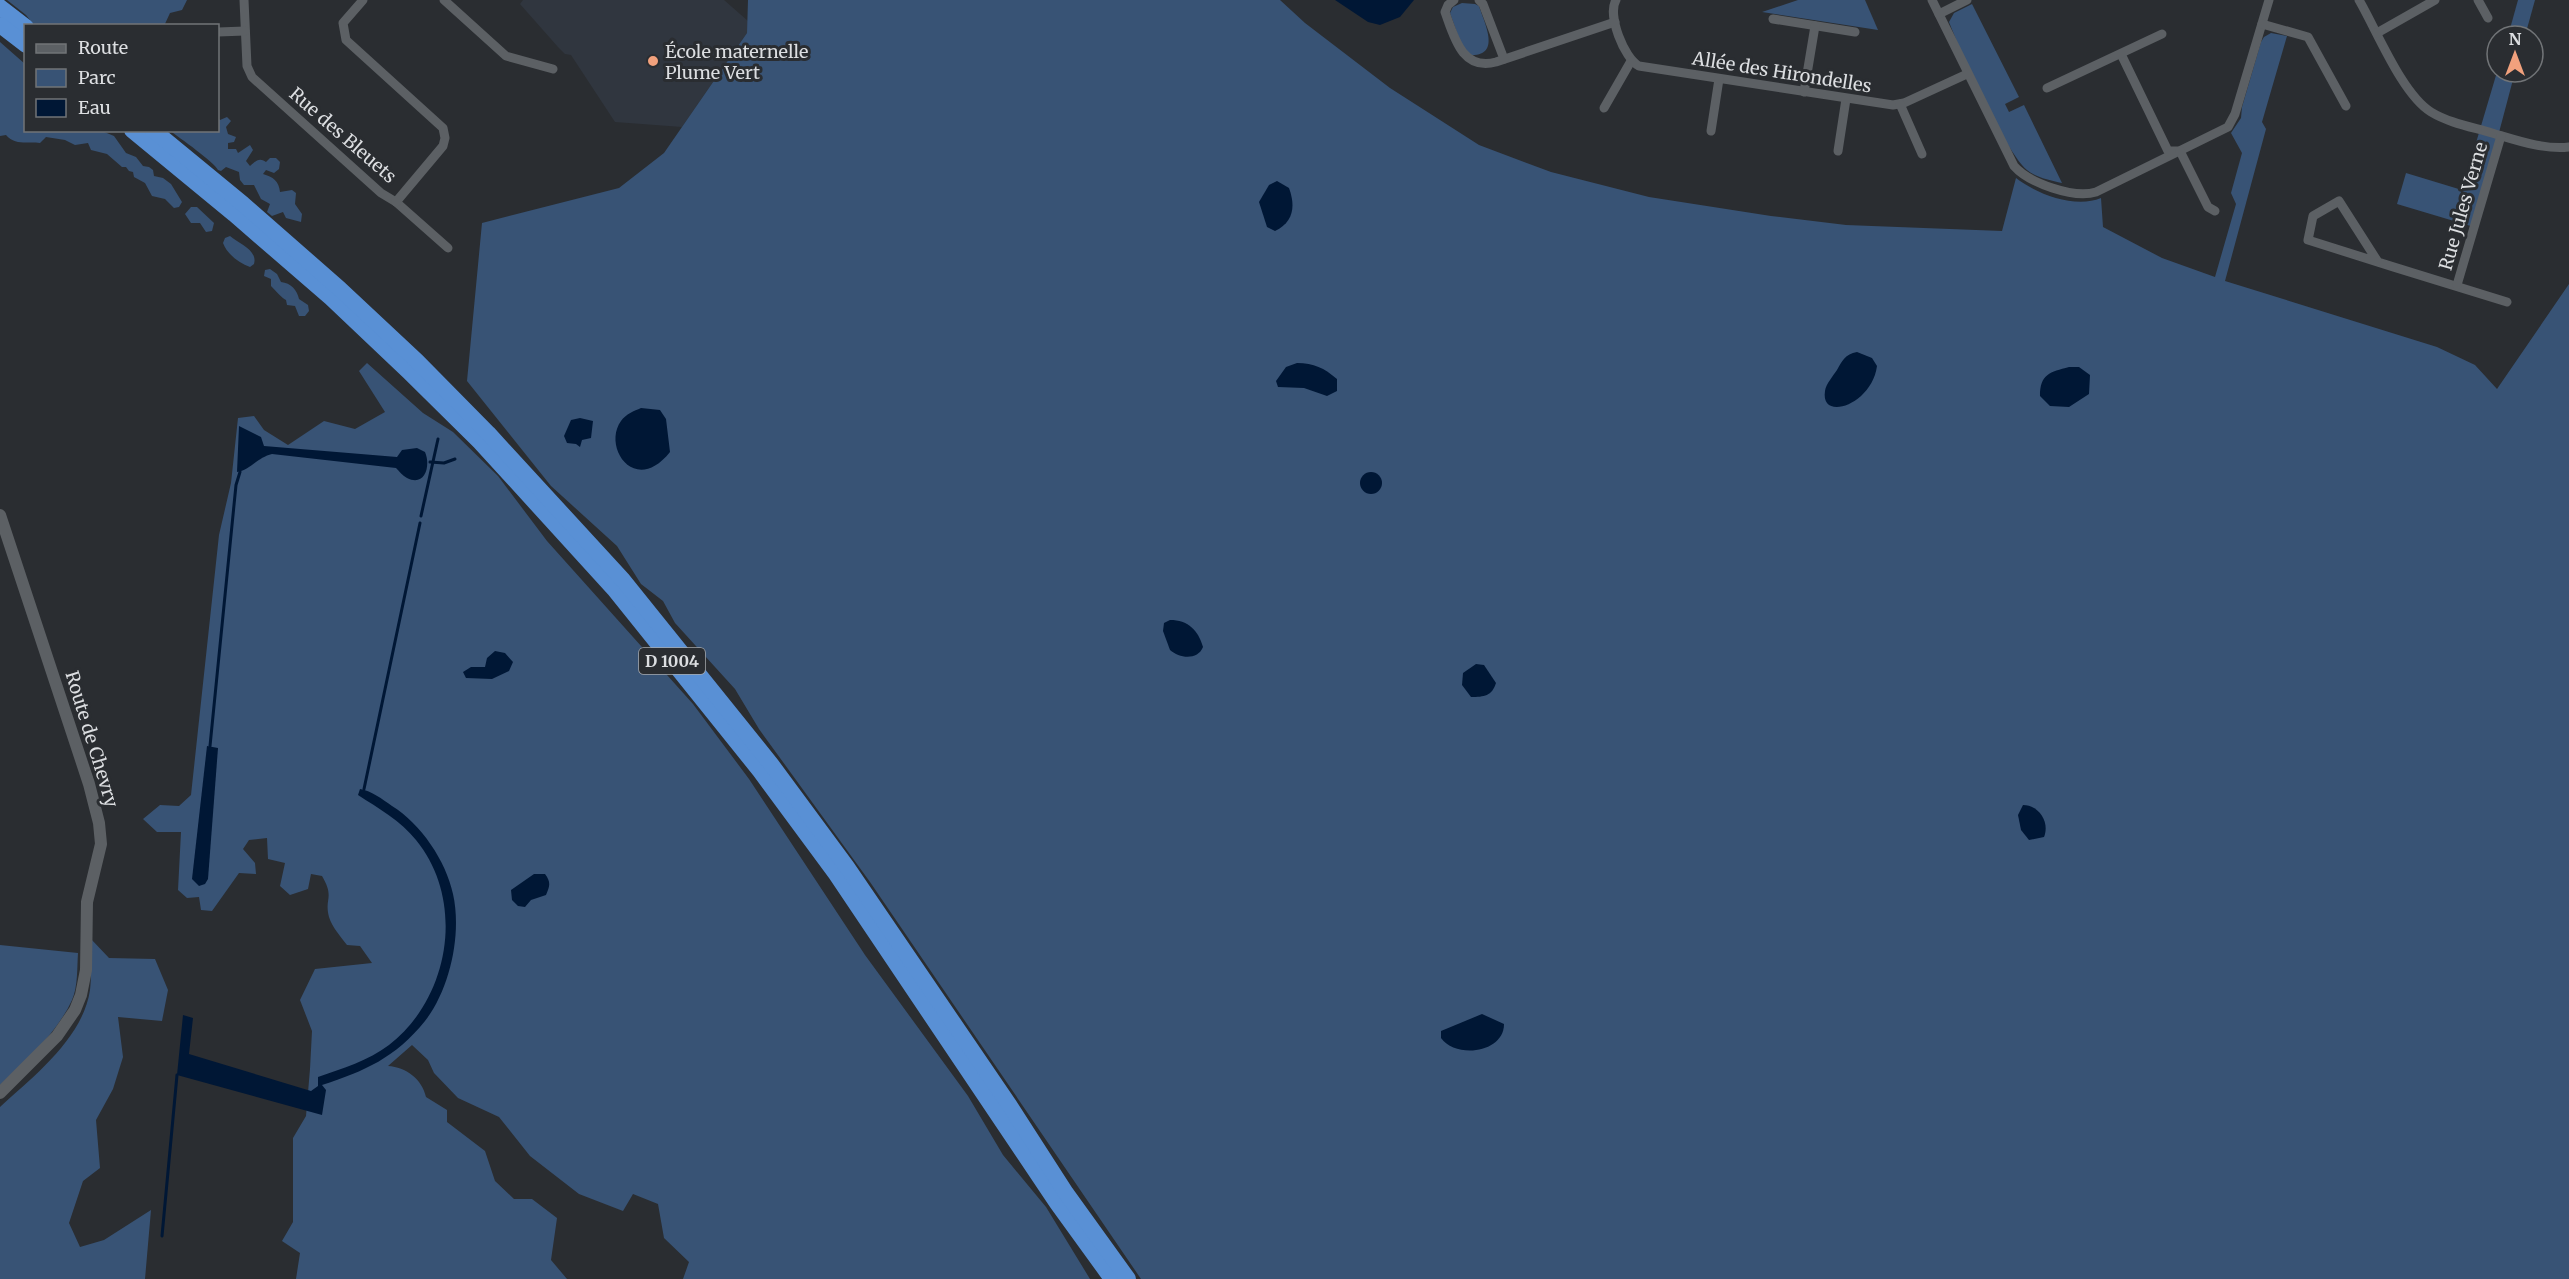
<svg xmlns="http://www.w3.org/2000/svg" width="2569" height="1279" viewBox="0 0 2569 1279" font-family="Merriweather,serif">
  <rect width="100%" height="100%" fill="#2a2d31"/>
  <!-- built -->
  <polygon fill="#30363f" points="523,0 724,0 748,21 747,33 682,127 615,122 571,55 565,54 558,47 520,4"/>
  <!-- green -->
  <g fill="#385375">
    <polygon points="7,0 187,0 182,10 170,13 164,26 34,25 26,15"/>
    <path d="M748,0h532l25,23 85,65 89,57 72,27 98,25 122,19 75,9 156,6 14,-53c21,16 59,31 85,20l2,29 59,31 53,19 21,-73 -5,-11 11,-40 -11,-20 10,-15 1,-11 19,-65 3,-5 7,-4 16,3 -25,86 4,7 -41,152 212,66 38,18 22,24 72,-105v995h-1428l-271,-397 -111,-153 -24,-40 -60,-66 -12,-22 -22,-17 -24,-38 -66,-60 -84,-105 15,-158 137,-35 45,-35 83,-120z"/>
    <polygon points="1798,0 1865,0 1878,30 1762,12"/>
    <polygon points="2518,0 2535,0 2525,36 2508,36"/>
    <path d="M1462,3l13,1 4,2c5,16 23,50 -8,49l-9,-8 -12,-34 3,-6z"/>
    <path d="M1972,4l47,93 -14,7 4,8 15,-7 38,78c-12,-3 -25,-5 -35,-13 -22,-19 -66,-117 -78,-148l5,-9z"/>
    <path d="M0,42l25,22 1,66 76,1 12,5 12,17 10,4 7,9 6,1 4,3 1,6 9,2 8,6 11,18 -3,5 -5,1 -9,-9 -13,-3 -7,-13 -11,-6 -1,-5 -4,-1 -3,-4h-4l-15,-13 -16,-4 -3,-7 -13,2 -10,-5 -19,-3 -6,6c-12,-2 -25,3 -34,-8l-6,1z"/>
    <polygon points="2497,72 2515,72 2474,227 2397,204 2406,173 2462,190"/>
    <path d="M227,117l4,4 -5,6 2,7 8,3 -2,5 -6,1v6h8l2,4 12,-8 3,5 -7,11 4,5c6,-5 9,-9 16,-4l4,-4h6l4,4 -1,7 -5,4 -8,-3 -3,4c10,3 16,7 17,18l12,-2 4,3 -1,11 7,10 -1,8 -15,-4 -3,-6 -11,4 -5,-4 3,-8 -9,-5 -7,-14h-10l-4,-5 -1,-8 -13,-5 -5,4 -3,-1c-3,-7 -39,-33 -48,-39l48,-1v-12l2,2z"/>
    <polygon points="191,207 197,207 214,223 212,231 206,232 200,223 191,223 185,214"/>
    <path d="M230,236c9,8 28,14 24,28l-4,3c-11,-4 -23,-13 -27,-24l2,-5z"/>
    <path d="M270,269l7,5 4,8c10,1 16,8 18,17l9,6 1,6 -4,5h-6l-4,-10 -8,-1 -1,-5c-3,-1 -11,-10 -15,-14v-7l-7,-3 1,-6z"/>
    <path d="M367,363l56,50 30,19 45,44 49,65 146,163 56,75 116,176 103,141 35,59 43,52 44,72h-407l6,-17 -25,-24 -6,-34 -25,-10 -10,17 -44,-17 -49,-38 -31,-39 -41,-19 -24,-25 -6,-13 -16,-15 -24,21c18,1 34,13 38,31l21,13v12l38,29 10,30 19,18h18l25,19 -6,42 16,19h-271l4,-26 -18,-12 11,-19v-84l13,-22 4,-47 2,-38 -12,-31 15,-31 57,-6 -12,-17 -13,-1c-6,-8 -15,-18 -18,-28 -5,-19 6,-19 -7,-41l-11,-2 -3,15 -18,6 -10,-9 5,-23 -17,-4 -1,-21 -18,2 -6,9 12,14 1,11 -17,-1 -27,38 -11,-1 -2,-13 -12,1 -9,-8 3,-58h-24l-14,-13 17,-14 19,1 12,-11 28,-260 12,-52 7,-65 16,-2 10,14 24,15 36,-24 31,8 30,-17 -26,-41z"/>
    <path d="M91,939l18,19 46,1 13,31 -6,31 -44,-4 5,40 -10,32 -17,31 4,48 -17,13 -14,42 11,24 24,-7 47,-30 -6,69h-145v-172c34,-31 83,-69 90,-117 2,-16 0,-34 1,-51z"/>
    <path d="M0,945l78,8c-1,15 0,34 -6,47 -15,33 -45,60 -72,85z"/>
  </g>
  <!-- water -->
  <g fill="#001735">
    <polygon points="1335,0 1414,0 1400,17 1380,25 1368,22"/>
    <path d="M1277,181l12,7c7,19 4,34 -14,43l-8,-4 -8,-25 10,-17z"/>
    <path d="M1857,352l15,6 5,8c-5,39 -57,56 -52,25 1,-7 8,-15 12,-21 5,-9 8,-16 20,-18z"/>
    <path d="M1297,363c17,0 27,5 40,16v12l-10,5 -23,-8 -26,-1 -2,-6 10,-14z"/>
    <path d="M2069,367h10l11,8 -1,19 -20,13 -19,-1 -10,-10c0,-22 10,-24 29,-29z"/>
    <path d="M641,408l19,2 6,9 4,33c-35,44 -68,-5 -49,-31 5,-7 13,-10 20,-13z"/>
    <polygon points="580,418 593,421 591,438 582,440 580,447 576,444 567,443 564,436 571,420"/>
    <path d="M239,426l22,11 3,9 133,11 5,-7 15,-2 8,4c6,14 0,35 -18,26 -4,-2 -8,-7 -11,-10l-124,-14c-14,3 -23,17 -35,18z"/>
    <circle cx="1371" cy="483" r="11"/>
    <path d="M1170,620c18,0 28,10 33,27 -5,13 -23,12 -33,3l-7,-19 1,-8z"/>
    <polygon points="495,651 505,653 513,662 509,671 492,679 466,678 463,672 471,667 485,667 487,658"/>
    <path d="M1476,664l8,1 12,18c-4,13 -12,14 -25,14l-9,-12 1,-12z"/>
    <polygon points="207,746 218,748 208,879 205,884 199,886 192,879"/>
    <path d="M360,789c12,2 22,10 32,17 29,18 54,55 61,88 9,40 -3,95 -28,127 -30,37 -60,50 -103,64l4,5 -4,25 -145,-40 6,-60 10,3 -4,36 122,37 7,-5v-9c25,-9 50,-16 71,-32 61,-47 77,-144 27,-205 -15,-19 -38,-32 -58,-45z"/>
    <path d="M2023,805c16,0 27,17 21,32l-15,3 -8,-10 -3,-15z"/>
    <path d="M534,874h11c6,8 5,12 1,21l-15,5 -6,7 -7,-1 -6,-6 -1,-10z"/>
    <path d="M1482,1014l22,10c0,29 -48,35 -63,14v-7z"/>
  </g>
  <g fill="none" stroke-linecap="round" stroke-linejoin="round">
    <!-- stream -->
    <g stroke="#001735" stroke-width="3">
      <polyline points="430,462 444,463 455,459"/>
      <polyline points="421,516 438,439"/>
      <polyline points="210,746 236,485 240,472"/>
      <polyline points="364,789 420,523"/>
      <polyline points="162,1236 177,1075"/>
    </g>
    <!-- minor -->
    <g stroke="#5c6064" stroke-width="9">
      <polyline points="244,0 247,66 252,77 381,193 396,202 448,248"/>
      <polyline points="363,0 343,23 346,40 443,128 445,138 443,146 396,202"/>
      <polyline points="444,0 506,56 553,69"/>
      <path d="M1454,0l-6,5 -3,7c9,25 17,59 51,50l119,-40"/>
      <polyline points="1479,0 1483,4 1504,59"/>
      <path d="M1616,0c-9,15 8,58 23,66l254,39 11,-2 63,-29"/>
      <path d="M1932,0l82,166c15,17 60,33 82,26l132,-65 7,-13 34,-114"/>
      <path d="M2359,0c18,31 43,94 72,112 18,11 41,15 61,21 24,7 52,17 77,14"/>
      <polyline points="2478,0 2488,18"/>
      <polyline points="1939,14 1967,0"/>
      <polyline points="1773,19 1855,32"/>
      <polyline points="2262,24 2308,37 2346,106"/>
      <polyline points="218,32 245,31"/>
      <polyline points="2377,33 2435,0"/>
      <polyline points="2121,54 2168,151 2177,151"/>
      <polyline points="2047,88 2162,34"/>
      <polyline points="1804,92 1815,26"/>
      <polyline points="1900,104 1922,154"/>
      <polyline points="1604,108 1631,61"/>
      <polyline points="1711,131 1719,79"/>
      <polyline points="1838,151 1846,99"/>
      <polyline points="2180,151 2208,207 2215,211"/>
      <path d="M2378,262l-39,-61 -26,15 -5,24c66,21 133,42 199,62"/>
      <polyline points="2457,285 2501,136"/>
    </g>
    <!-- tertiary -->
    <polyline stroke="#5c6064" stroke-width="12" points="0,515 89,784 99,823 101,844 87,902 86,970 81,995 75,1010 57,1036 0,1093"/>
    <!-- trunk -->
    <g stroke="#5990d5" stroke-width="16">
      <polyline points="0,7 26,27"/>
      <polyline points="0,25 26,45"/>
      <polyline points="132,130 234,214 331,298 409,372 480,442 614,589 760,771 836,874 1057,1203 1112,1279"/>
      <polyline points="153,130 243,204 340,289 417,361 488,433 623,580 771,764 847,867 1010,1106 1066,1193 1128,1279"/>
    </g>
  </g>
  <!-- markers -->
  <circle fill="#f1a17d" stroke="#2a2d31" stroke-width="2" cx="653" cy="61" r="6"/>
  <g text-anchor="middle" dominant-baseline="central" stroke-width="6" stroke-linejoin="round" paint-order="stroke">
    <!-- shield labels -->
    <rect fill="#2a2d31" stroke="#a7a9ac" stroke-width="1.5" x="639" y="648" width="66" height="26" rx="4.5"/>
    <g font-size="16" font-weight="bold" fill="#dcdee1">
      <text x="672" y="661">D 1004</text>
    </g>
    <!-- poi labels -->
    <g font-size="18" fill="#dcdee1" stroke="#2a2d31" text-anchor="start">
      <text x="665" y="51">École maternelle<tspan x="665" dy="21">Plume Vert</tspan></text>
    </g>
    <!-- street labels -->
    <g font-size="18" fill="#dcdee1" stroke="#2a2d31">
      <text transform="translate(1782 72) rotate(9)">Allée des Hirondelles</text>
      <text transform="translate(343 135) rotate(41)">Rue des Bleuets</text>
      <text transform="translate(2463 206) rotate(-74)">Rue Jules Verne</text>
      <text transform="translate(92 739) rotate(73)">Route de Chevry</text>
    </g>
  </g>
  <!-- legend -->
  <rect x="24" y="24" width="195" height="108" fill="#2a2d31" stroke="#717477" stroke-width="1.5"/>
  <rect x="36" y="44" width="30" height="9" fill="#5c6064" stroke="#717477" stroke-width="1.5"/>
  <text x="78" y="54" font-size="18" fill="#dcdee1">Route</text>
  <rect x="36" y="69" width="30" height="18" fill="#385375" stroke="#717477" stroke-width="1.5"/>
  <text x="78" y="84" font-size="18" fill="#dcdee1">Parc</text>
  <rect x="36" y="99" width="30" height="18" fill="#001735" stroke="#717477" stroke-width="1.5"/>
  <text x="78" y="114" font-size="18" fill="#dcdee1">Eau</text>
  <!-- north arrow -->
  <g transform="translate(2515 54)"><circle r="28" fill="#2a2d31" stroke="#717477" stroke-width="1.5"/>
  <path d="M0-4.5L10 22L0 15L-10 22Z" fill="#f1a17d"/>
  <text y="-9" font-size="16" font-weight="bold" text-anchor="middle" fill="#dcdee1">N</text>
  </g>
</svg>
